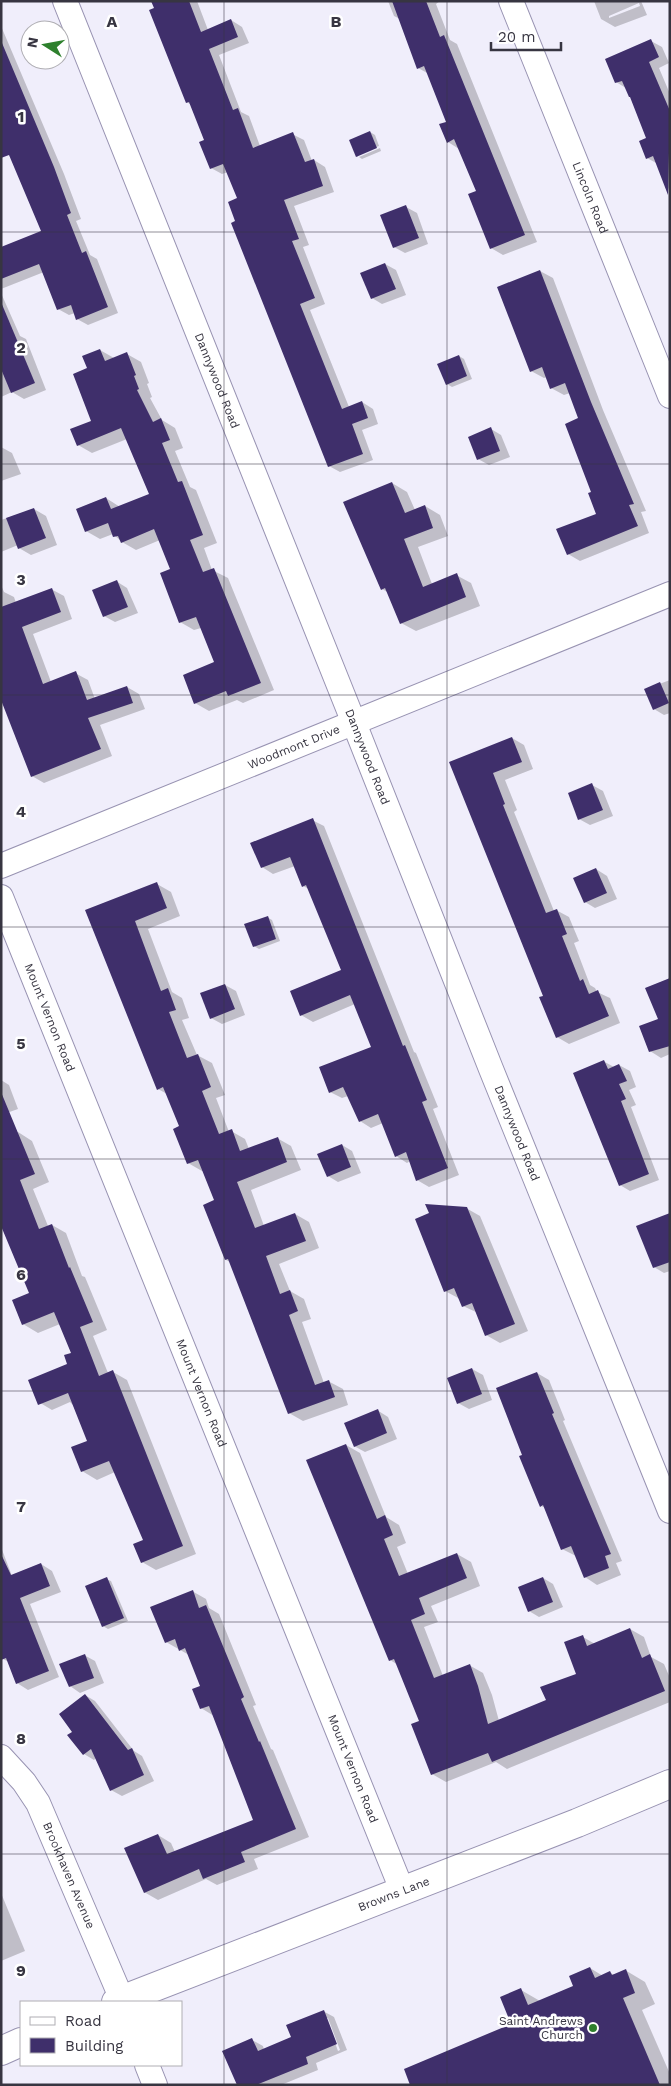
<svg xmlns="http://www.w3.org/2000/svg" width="671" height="2086" viewBox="0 0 671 2086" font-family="'Work Sans',sans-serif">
  <rect width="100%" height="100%" fill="#f0eefb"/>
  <!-- shadow -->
  <g fill="#0003" fill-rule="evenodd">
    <polygon points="152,1 197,1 208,30 231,20 242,27 249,43 219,55 241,112 249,116 260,146 292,134 304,140 312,161 314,160 325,167 334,192 294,206 309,245 303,247 325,304 310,310 349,407 362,402 373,409 378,424 362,430 373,460 340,472 329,466 237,222 239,199 228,172 222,174 211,168 205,141 191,105 187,102"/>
    <polygon points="388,1 440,1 436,4 450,40 457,44 537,242 503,255 491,248 477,192 459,149 448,142 447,122 429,74 418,68 400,19 394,16"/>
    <path d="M594,1h47l6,14 -32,12 -14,-8zM639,3l1,3 -31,12v-2z"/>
    <polygon points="1,26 64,174 81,219 76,221 90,255 97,259 118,313 88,325 77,319 75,313 69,315 58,309 44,272 1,289 1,248 42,232 1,133 1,127 3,127 1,122"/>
    <polygon points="651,41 662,47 669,63 659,68 670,94 670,192 658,164 647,158 648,138 632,98 626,88 616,82"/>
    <polygon points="370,132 375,135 379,146 358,154 358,157 357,156"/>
    <polygon points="380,148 381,151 362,159 359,157"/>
    <polygon points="406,207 417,213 428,244 405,253 394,247"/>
    <polygon points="385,264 396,270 406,295 382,304 372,298"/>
    <polygon points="540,271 553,278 603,410 646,511 641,512 649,533 580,561 568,554 598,514 580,419 570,393 564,395 551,388 547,377 544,378 531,371"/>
    <polygon points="1,293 20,336 26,339 46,390 24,399 12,392 1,397"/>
    <polygon points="100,350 114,358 127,354 141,362 149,383 147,384 152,397 150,398 162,420 175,428 183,448 175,451 190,487 196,490 217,543 204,548 212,570 228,578 274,690 243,703 237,700 209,711 195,703 216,663 201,628 194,630 180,622 172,570 160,540 136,550 122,542 113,534 100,539 86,531 106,498 120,507 151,494 127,439 92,453 78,445 93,421 89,369"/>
    <polygon points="459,356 464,359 472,379 452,387 447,384"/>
    <polygon points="491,429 501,435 510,457 489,465 478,459"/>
    <polygon points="1,447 12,453 21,474 1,481"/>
    <polygon points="392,483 407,492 415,510 425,506 440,515 448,536 418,547 432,584 456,575 471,583 480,606 416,631 401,623 389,593 382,589"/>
    <polygon points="34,509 46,516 57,545 31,555 19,548 18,545 1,552 1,520"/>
    <polygon points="116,581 127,588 138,613 115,622 104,616"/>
    <polygon points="1,585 4,592 14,597 16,603 51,589 64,596 72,619 33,634 51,682 75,673 88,680 95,699 127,687 139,694 145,709 100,725 112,756 44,783 32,776 1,697"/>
    <polygon points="670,680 670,713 664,715 654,709 646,689"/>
    <polygon points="512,738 524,745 533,769 505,780 517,810 514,812 554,911 556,910 569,917 579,941 574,943 590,985 595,988 597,992 610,998 620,1023 569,1044 557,1037 545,996 450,763"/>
    <polygon points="592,785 603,791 613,816 590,825 579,819"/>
    <polygon points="312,820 324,826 414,1052 416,1053 438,1107 433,1109 459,1175 429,1187 417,1180 410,1161 407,1163 396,1156 383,1123 371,1128 360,1121 348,1096 342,1098 330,1092 373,1047 355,1004 313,1022 301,1015 342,971 309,889 303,886 295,866 273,874 262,867"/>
    <polygon points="596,869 607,876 617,899 595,908 585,902"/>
    <polygon points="157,884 171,892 180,916 148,929 172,992 182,998 189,1018 182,1020 197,1055 212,1063 225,1095 216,1098 229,1132 231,1131 245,1139 249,1149 277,1138 291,1146 301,1170 251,1190 264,1226 295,1214 309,1222 319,1248 279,1264 290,1291 304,1299 311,1319 302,1322 324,1383 328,1381 343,1389 348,1405 303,1421 289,1413 230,1262 226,1260 216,1201 204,1171 202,1171 188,1163 181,1127 167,1094 158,1089 86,911"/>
    <polygon points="267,917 272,920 280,941 259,949 254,946"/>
    <polygon points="225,985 236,991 245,1015 222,1024 211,1018"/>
    <polygon points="670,1022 670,1054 661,1058 650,1051"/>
    <polygon points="603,1061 614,1067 619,1065 630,1071 636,1087 629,1090 636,1105 631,1107 659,1180 630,1191 620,1185"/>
    <polygon points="1,1080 9,1085 18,1109 1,1115"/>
    <polygon points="18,1132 32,1141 49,1182 33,1189 48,1226 52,1225 66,1233 82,1276 85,1277 107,1330 93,1336 108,1373 113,1372 127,1380 196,1554 156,1570 142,1562 145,1541 115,1472 97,1480 82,1471 89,1441 73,1405 70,1402 52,1410 37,1401 69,1364 72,1354 60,1324 38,1333 23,1324 30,1293 1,1139"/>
    <polygon points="342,1145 352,1151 361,1173 338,1182 328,1176"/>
    <polygon points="466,1208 480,1216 528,1331 500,1343 486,1335 478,1313 463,1306 460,1299 445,1291"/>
    <polygon points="670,1214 670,1271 664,1273 654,1267"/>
    <polygon points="472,1369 483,1375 492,1400 469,1409 458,1403"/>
    <polygon points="537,1373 549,1380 565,1420 563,1421 622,1561 616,1563 621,1575 597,1585 585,1577 576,1556 562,1549 546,1508 541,1506 524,1455"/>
    <polygon points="377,1410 388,1417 397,1439 365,1452 354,1446"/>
    <polygon points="346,1445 360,1453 386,1517 399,1525 406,1543 397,1547 408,1574 457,1554 471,1562 480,1586 431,1606 438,1622 424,1627 443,1676 469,1665 483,1673 492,1695 499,1721 547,1701 578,1674 583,1637 595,1644 630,1629 644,1637 651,1657 664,1664 670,1678 670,1702 507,1769 496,1762 446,1782 432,1774 421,1721 398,1665 390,1660"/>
    <polygon points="1,1547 12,1576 41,1564 52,1571 61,1592 30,1604 59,1677 28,1690 17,1683 9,1662 3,1659 1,1654"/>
    <polygon points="543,1578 553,1584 563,1607 539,1617 529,1611"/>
    <polygon points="106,1579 111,1581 128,1621 108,1629 103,1626"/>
    <polygon points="192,1591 206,1599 209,1608 219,1614 256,1705 253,1706 271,1749 273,1750 309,1837 254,1859 258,1869 217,1885 206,1879 158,1900 144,1892 158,1835 171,1843 175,1852 255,1821 214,1716 201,1708 202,1687 189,1655 166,1642"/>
    <polygon points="84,1655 95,1661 104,1683 80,1693 70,1686"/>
    <polygon points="85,1695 95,1701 134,1751 142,1756 154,1781 122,1796 111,1790 96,1758 94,1760 84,1754 74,1732"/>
    <polygon points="1,1893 25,1951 1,1961"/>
    <polygon points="590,1968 603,1976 610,1973 615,1975 625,1970 645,1982 655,2004 642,2010 670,2074 670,2085 412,2085 513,2025 521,1990 540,2001 575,1986"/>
    <path d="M323,2011l11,6 13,33 -31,13 2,7 -37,15h-43l14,-45 11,6 1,4 29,-12zM326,2018h2l12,32 -2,1z"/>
  </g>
  <!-- building -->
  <g fill="#3f2f6b">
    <polygon points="151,1 189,1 201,32 231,19 238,37 209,49 233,110 238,108 253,148 293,132 305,162 314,159 323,186 284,200 299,239 292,241 315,298 300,304 342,409 362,401 368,418 352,424 363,454 328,467 231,223 235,221 228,202 237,198 223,164 210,169 199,142 204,140 189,102 186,103 149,10 154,8"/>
    <polygon points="392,1 426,1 440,37 444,35 525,235 490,249 468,194 476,191 454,139 447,143 439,124 446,122 424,66 417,69"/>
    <polygon points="651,39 659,57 649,62 670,111 668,195 653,156 646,159 639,141 646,138 630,97 629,97 622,81 615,83 605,59"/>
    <polygon points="2,43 54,167 71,213 67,215 82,253 86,251 108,307 76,320 71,305 57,310 39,264 1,279 1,247 41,231 9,155 1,158"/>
    <polygon points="370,131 377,148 356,157 349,140"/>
    <polygon points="406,205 419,238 393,248 380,215"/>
    <polygon points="385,263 396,289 371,299 360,273"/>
    <polygon points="540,270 591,402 634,504 629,505 638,526 567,555 556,529 596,514 588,493 591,492 565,424 578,418 565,383 550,389 542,367 530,372 497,287"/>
    <polygon points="1,302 35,383 11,393 1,369"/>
    <polygon points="100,349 105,361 127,352 136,375 134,376 139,389 137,390 153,422 161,418 170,440 162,443 178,482 182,481 203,535 190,540 203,572 214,568 261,683 228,696 226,691 194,704 183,675 214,662 196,617 179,623 160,573 170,569 154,529 121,543 118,536 113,537 108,523 85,532 76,509 106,497 111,509 149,494 121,428 77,446 70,429 91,421 73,374 87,368 82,356"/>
    <polygon points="459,355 467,376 446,385 437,364"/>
    <polygon points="491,427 500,451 477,460 468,437"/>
    <polygon points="392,482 405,513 425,505 433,528 404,539 423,587 457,573 466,597 400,624 385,588 381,590 343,502"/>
    <polygon points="34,508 46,538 18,549 6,518"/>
    <polygon points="117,580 128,607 103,617 92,590"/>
    <polygon points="52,588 61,612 22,627 43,684 76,671 87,700 127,686 133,703 88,718 101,749 31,777 1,700 1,607"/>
    <polygon points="660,682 669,703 653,710 644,689"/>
    <polygon points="512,737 522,762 493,773 505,804 503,805 546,913 557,909 567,934 562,936 580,981 583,979 589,994 598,990 609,1016 556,1038 539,997 543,996 449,762"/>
    <polygon points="592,783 603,810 578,820 568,793"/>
    <polygon points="313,818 403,1046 405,1045 427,1100 422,1102 448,1168 416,1181 406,1152 395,1157 378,1114 359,1122 343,1087 329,1093 319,1067 371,1047 350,995 300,1016 290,991 341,970 306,885 302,887 290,857 261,868 250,843"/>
    <polygon points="596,868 607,893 584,903 573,878"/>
    <polygon points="157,882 167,908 135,921 161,991 168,988 176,1010 169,1012 187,1058 198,1054 211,1087 202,1091 219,1134 232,1129 240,1151 278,1137 287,1162 237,1182 255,1228 295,1213 306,1241 266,1256 280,1294 290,1290 298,1311 289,1315 315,1385 329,1380 335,1397 288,1414 228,1259 225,1260 203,1205 214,1200 198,1160 187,1164 173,1129 179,1126 163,1087 157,1090 85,910"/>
    <polygon points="268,916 276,939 253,947 244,924"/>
    <polygon points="670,978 670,1046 649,1052 639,1026 658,1019 645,988"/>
    <polygon points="225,984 235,1009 210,1019 200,993"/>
    <polygon points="604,1060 608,1069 619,1064 627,1081 619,1084 626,1099 621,1101 649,1174 619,1186 573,1073"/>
    <polygon points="1,1092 35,1174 20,1180 39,1229 52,1224 69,1268 70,1267 93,1322 80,1327 99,1376 113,1370 183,1546 141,1563 133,1544 143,1540 109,1461 81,1472 71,1447 87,1441 68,1393 38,1405 28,1380 67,1364 64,1355 71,1353 54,1312 22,1325 12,1300 29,1293 1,1226"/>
    <polygon points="342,1144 351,1167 327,1177 317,1154"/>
    <polygon points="425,1204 467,1207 515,1324 485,1336 472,1303 462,1307 454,1288 444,1292 415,1219 429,1213"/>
    <polygon points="670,1213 670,1262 653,1268 636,1226"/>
    <polygon points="472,1368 482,1394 457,1404 447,1378"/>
    <polygon points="537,1372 554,1413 552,1414 611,1554 605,1556 609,1568 584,1578 571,1546 561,1550 543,1505 540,1507 519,1456 522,1455 496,1388"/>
    <polygon points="378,1409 387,1433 354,1447 344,1423"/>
    <polygon points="346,1444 377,1519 385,1515 393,1535 384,1539 399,1576 457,1553 467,1578 419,1598 425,1614 411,1620 434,1678 470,1664 478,1686 488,1724 546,1700 540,1687 576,1674 564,1642 583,1635 587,1646 630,1628 642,1658 650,1654 665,1691 492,1762 488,1753 431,1775 411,1724 419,1721 394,1659 389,1661 306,1460"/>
    <polygon points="1,1554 11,1575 41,1563 50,1586 20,1598 49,1671 16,1684 6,1658 1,1660"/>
    <polygon points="107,1577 124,1618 102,1627 85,1586"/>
    <polygon points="543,1577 553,1602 528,1612 518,1587"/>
    <polygon points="193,1590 199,1608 206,1605 244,1697 241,1699 259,1742 260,1741 296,1829 241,1852 245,1862 203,1879 199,1869 144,1893 124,1848 158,1834 167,1854 253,1820 209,1706 200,1709 192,1689 200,1686 185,1648 179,1651 175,1639 165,1643 150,1607"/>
    <polygon points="85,1654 94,1678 69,1687 59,1664"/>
    <polygon points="85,1694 128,1750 132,1748 144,1775 110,1791 91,1749 83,1755 67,1735 72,1732 59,1714"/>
    <polygon points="590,1967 595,1978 610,1971 612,1975 626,1969 635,1993 623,1998 660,2085 410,2085 404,2069 511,2024 500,1997 521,1988 528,2005 573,1986 569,1976"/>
    <polygon points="324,2010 337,2044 306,2057 308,2064 256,2085 237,2085 222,2051 252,2038 258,2051 291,2037 286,2025"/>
  </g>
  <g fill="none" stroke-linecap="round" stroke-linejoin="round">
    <!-- street casing -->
    <g stroke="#9893b2" stroke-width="26">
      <g id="street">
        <path id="s1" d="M65,1l289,722 137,346 179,442"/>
        <path id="s2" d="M511,1l159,395"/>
        <path id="s3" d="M1,866l669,-272"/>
        <path id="s4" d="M1,897l401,993"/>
        <path id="s5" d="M1,1757l23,25 14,21 85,199"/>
        <polyline points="147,2065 155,2085"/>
      </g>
    </g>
    <!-- secondary casing -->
    <g stroke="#9893b2" stroke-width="30">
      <g id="secondary">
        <path id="s6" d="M116,2002l461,-179 93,-39"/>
        <polyline points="1,2051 21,2042"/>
      </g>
    </g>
    <!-- street -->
    <use href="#street" stroke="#fff" stroke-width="24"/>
    <!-- secondary -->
    <use href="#secondary" stroke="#fff" stroke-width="28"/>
  </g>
  <!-- grid -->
  <path fill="none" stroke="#373541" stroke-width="1" stroke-opacity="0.55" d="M224,1v2084M447,1v2084M1,232h669M1,464h669M1,695h669M1,927h669M1,1159h669M1,1391h669M1,1622h669M1,1854h669"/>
  <!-- markers -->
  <circle fill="#2e802d" stroke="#fff" stroke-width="2" cx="593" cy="2028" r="5"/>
  <g text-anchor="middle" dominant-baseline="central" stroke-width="5" stroke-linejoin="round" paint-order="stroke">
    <!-- street labels -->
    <g font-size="12" fill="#373541" stroke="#fff">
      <text stroke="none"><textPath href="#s2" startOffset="212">Lincoln Road</textPath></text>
      <text stroke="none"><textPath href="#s1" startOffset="409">Dannywood Road</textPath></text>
      <text stroke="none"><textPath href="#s3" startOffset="316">Woodmont Drive</textPath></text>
      <text stroke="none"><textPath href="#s1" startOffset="814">Dannywood Road</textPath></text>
      <text stroke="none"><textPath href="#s4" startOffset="130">Mount Vernon Road</textPath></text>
      <text stroke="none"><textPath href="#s1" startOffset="1219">Dannywood Road</textPath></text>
      <text stroke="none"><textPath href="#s4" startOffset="535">Mount Vernon Road</textPath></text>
      <text stroke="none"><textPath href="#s4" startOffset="940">Mount Vernon Road</textPath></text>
      <text stroke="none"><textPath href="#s5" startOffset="138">Brookhaven Avenue</textPath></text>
      <text stroke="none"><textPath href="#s6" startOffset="298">Browns Lane</textPath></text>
    </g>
    <!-- poi labels -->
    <g font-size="12" fill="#373541" stroke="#fff" text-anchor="end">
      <text x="583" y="2021">Saint Andrews<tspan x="583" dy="14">Church</tspan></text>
    </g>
  </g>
  <g font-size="16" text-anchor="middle" font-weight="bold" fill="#373541" stroke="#fff" stroke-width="5" stroke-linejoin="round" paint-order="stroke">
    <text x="112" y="27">A</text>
    <text x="336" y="27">B</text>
    <text x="21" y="122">1</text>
    <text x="21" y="353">2</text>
    <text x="21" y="585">3</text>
    <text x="21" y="817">4</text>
    <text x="21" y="1049">5</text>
    <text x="21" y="1280">6</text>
    <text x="21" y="1512">7</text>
    <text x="21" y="1744">8</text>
    <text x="21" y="1976">9</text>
  </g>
  <!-- border -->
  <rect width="671" height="2086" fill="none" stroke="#373541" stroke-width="5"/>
  <!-- legend -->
  <rect x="20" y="2001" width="162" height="65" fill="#ffffff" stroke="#afaeb3"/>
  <rect x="30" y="2017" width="25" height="8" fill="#ffffff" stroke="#afaeb3"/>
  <text x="65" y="2026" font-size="15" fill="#373541">Road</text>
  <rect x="30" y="2038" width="25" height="15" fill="#3f2f6b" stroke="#afaeb3"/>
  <text x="65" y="2051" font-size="15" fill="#373541">Building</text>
  <!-- north arrow -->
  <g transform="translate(45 45) rotate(281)"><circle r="24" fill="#ffffff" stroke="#afaeb3"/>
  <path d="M0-4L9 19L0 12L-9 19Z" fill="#2e802d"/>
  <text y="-8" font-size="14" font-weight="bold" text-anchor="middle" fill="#373541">N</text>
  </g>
  <!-- scale -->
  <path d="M491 42v8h70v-8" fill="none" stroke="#373541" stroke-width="2.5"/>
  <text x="498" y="42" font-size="15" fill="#373541" stroke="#ffffff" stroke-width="4" paint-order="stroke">20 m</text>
</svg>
